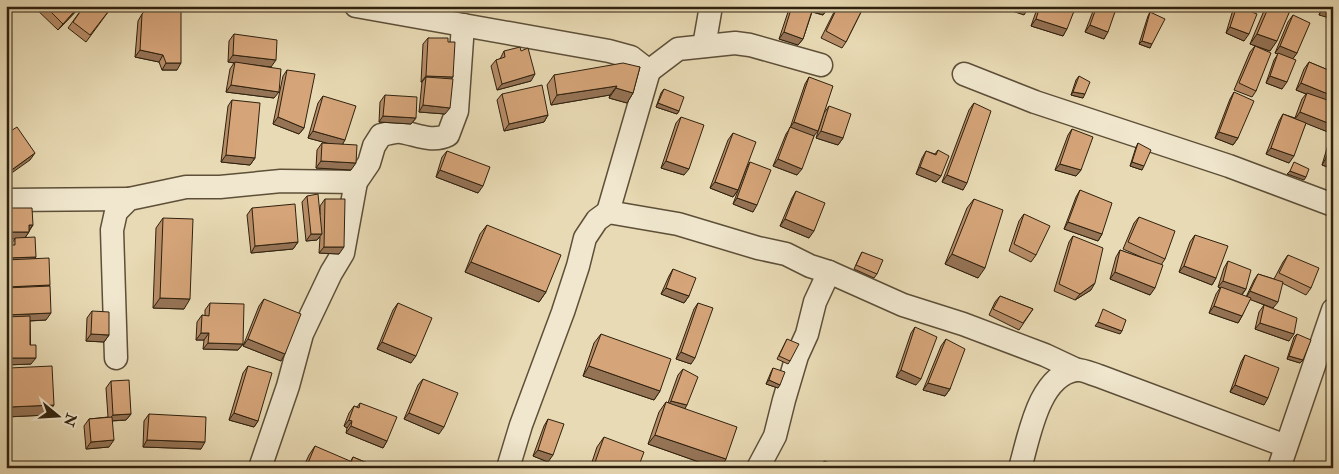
<svg xmlns="http://www.w3.org/2000/svg" width="1339" height="474" viewBox="0 0 1339 474" font-family="'IM FELL Double Pica',serif">
  <rect width="100%" height="100%" fill="#e8dab4"/>
  <filter id="stains"><feTurbulence type="fractalNoise" baseFrequency=".004" numOctaves="4"/><feColorMatrix values="0 0 0 0 .2 0 0 0 0 .09 0 0 0 0 .02 0 0 0 .5 -.17"/></filter>
  <radialGradient id="worn" r=".72"><stop offset=".6" stop-color="#630" stop-opacity="0"/><stop offset="1" stop-color="#630" stop-opacity=".3"/></radialGradient>
  <g fill="none" stroke-linecap="round" stroke-linejoin="round">
    <!-- street casing -->
    <g stroke="#5d4f38" stroke-width="25">
      <g id="street">
        <polyline points="356,6 609,51 631,57 649,71 678,49 735,43 750,45 821,65"/>
        <polyline points="704,46 711,6"/>
        <polyline points="964,74 1035,102 1229,166 1333,205"/>
        <polyline points="6,200 129,199"/>
        <polyline points="608,212 649,71"/>
        <polyline points="116,358 112,230 116,212 129,199 186,187 220,187 281,181 356,182"/>
        <path d="M260,468l28,-82 14,-52 29,-61 12,-20 13,-71 13,-19 5,-17 7,-11c6,-1 14,-4 20,-3 15,2 31,11 47,3l9,-24 6,-86"/>
        <polyline points="508,468 521,425 563,312 578,266 585,238 597,220 608,212 678,224 758,248 786,254 810,266 829,272 903,305 963,324 1045,355 1077,370"/>
        <polyline points="758,468 775,436 784,400 797,356 807,334 815,302 829,272"/>
        <path d="M1020,468c9,-30 18,-92 56,-98 6,-1 16,4 23,6l187,70"/>
        <polyline points="1279,468 1333,310"/>
      </g>
    </g>
    <!-- street -->
    <use href="#street" stroke="#f0e7ce" stroke-width="22"/>
  </g>
  <!-- wall -->
  <g fill="#b78d68" stroke="#2f210e">
    <polygon points="33,6 81,6 58,30"/>
    <polygon points="84,6 111,8 86,42 68,28"/>
    <polygon points="792,6 829,6 823,15 812,12 803,39 798,45 779,39 788,12"/>
    <polygon points="837,6 864,6 846,42 842,48 821,38"/>
    <polygon points="1038,6 1076,6 1063,36 1031,26"/>
    <polygon points="1095,6 1117,6 1104,39 1085,32"/>
    <polygon points="1237,6 1244,41 1226,33 1232,13"/>
    <polygon points="1266,6 1292,6 1270,51 1250,44"/>
    <polygon points="1322,6 1333,6 1319,15"/>
    <polygon points="1150,12 1150,48 1139,44 1148,16"/>
    <polygon points="142,14 177,70 162,70 159,62 135,57 138,21"/>
    <polygon points="1293,15 1297,53 1293,58 1282,89 1266,83 1274,60 1278,54 1275,53 1288,22"/>
    <polygon points="234,34 271,67 248,64 274,98 226,92 230,69 234,63 228,62 229,41"/>
    <polygon points="428,38 448,42 453,77 451,79 445,114 419,112 422,82 421,82 423,44"/>
    <polygon points="1255,46 1256,91 1252,97 1234,90 1250,52"/>
    <polygon points="504,51 531,81 497,90 491,66 496,60 500,59"/>
    <polygon points="1309,62 1333,72 1333,134 1306,123 1289,163 1266,154 1279,121 1283,114 1295,118 1302,99 1306,94 1296,90 1304,69"/>
    <polygon points="640,67 633,93 627,103 609,98 610,95 551,105 547,85 554,75"/>
    <polygon points="287,70 304,128 299,134 273,124 283,76"/>
    <polygon points="1079,76 1083,98 1071,95 1076,80"/>
    <polygon points="809,77 814,136 797,175 773,166 786,134 790,128 805,84"/>
    <polygon points="664,89 679,111 677,114 656,107 661,93"/>
    <polygon points="1234,92 1238,138 1233,145 1215,138 1230,99"/>
    <polygon points="502,94 548,115 544,122 504,131 497,100"/>
    <polygon points="385,95 416,118 411,124 379,122 380,102"/>
    <polygon points="323,96 343,144 351,170 316,168 317,150 322,143 327,143 308,138 318,103"/>
    <polygon points="232,100 255,158 250,165 221,162 228,106"/>
    <polygon points="974,103 963,190 942,182 969,110"/>
    <polygon points="829,106 843,138 838,145 816,138 824,113"/>
    <polygon points="681,117 684,175 661,168 676,123"/>
    <polygon points="1072,129 1081,170 1076,176 1055,170 1068,135"/>
    <polygon points="733,133 738,190 733,197 710,188 728,140"/>
    <polygon points="1333,134 1333,169 1322,165 1330,138"/>
    <polygon points="1138,143 1142,170 1130,166 1136,147"/>
    <polygon points="938,150 941,176 936,182 916,174 922,158 926,151 935,154"/>
    <polygon points="447,151 478,193 436,177 442,157"/>
    <polygon points="750,162 753,212 733,204 746,169"/>
    <polygon points="1080,190 1102,234 1098,241 1064,229 1076,197"/>
    <polygon points="796,191 809,238 780,226 792,198"/>
    <polygon points="307,196 320,215 320,206 325,199 339,254 319,253 320,237 317,240 306,241 302,202"/>
    <polygon points="974,199 978,278 945,264 967,208"/>
    <polygon points="252,208 298,242 293,249 251,253 247,215"/>
    <polygon points="1024,214 1036,255 1031,262 1009,251 1019,221"/>
    <polygon points="1139,217 1165,259 1161,265 1150,295 1110,279 1116,257 1120,250 1148,260 1123,249 1134,223"/>
    <polygon points="163,218 184,309 153,308 156,228"/>
    <polygon points="33,225 25,238 49,286 46,320 30,321 31,364 6,365 6,245 10,245 15,239"/>
    <polygon points="487,225 546,292 539,302 465,272 480,234"/>
    <polygon points="1195,235 1216,278 1212,285 1179,272 1190,242"/>
    <polygon points="1073,236 1091,290 1075,300 1054,291 1069,242"/>
    <polygon points="862,252 877,274 874,278 854,269 860,256"/>
    <polygon points="1288,255 1311,288 1306,295 1282,283 1273,308 1289,341 1255,329 1259,312 1264,305 1250,299 1242,316 1238,323 1209,313 1216,294 1220,288 1218,287 1224,268 1228,261 1246,289 1242,295 1246,297 1254,280 1258,274 1274,279 1283,262"/>
    <polygon points="673,269 689,296 684,303 661,294 669,276"/>
    <polygon points="1000,296 1033,309 1019,330 989,315 995,302"/>
    <polygon points="264,299 281,361 243,346 259,306"/>
    <polygon points="210,303 243,344 238,350 203,349 204,340 196,340 197,322 202,315 205,316 205,310"/>
    <polygon points="398,303 411,363 377,349 393,310"/>
    <polygon points="698,303 691,364 676,359 694,309"/>
    <polygon points="92,311 109,335 104,342 86,341 87,318"/>
    <polygon points="915,327 916,385 896,377 911,333"/>
    <polygon points="601,334 660,391 654,400 583,376 594,343"/>
    <polygon points="1297,334 1303,360 1300,363 1287,359 1294,337"/>
    <polygon points="787,339 790,361 788,364 777,359"/>
    <polygon points="946,339 950,389 945,396 923,390 941,346"/>
    <polygon points="1245,355 1264,405 1230,392 1241,362"/>
    <polygon points="248,366 258,421 254,427 229,420 243,373"/>
    <polygon points="9,368 47,415 6,417 6,371"/>
    <polygon points="773,368 778,388 766,384 771,372"/>
    <polygon points="683,369 685,409 726,459 720,468 716,468 648,444 659,412 666,402 668,403 678,375"/>
    <polygon points="423,379 439,434 404,419 418,385"/>
    <polygon points="111,381 131,414 126,420 112,421 109,447 86,449 84,426 89,419 108,417 106,388"/>
    <polygon points="360,403 387,441 383,448 346,433 347,428 344,426 349,413 354,406 357,407"/>
    <polygon points="149,414 201,449 143,447 144,421"/>
    <polygon points="548,419 548,462 533,456 544,426"/>
    <polygon points="604,437 638,468 590,468 597,447"/>
    <polygon points="315,446 347,468 303,468 309,455"/>
    <polygon points="353,457 379,468 347,468"/>
  </g>
  <!-- shaded-wall -->
  <g fill="#957355" stroke="#2f210e">
    <polygon points="79,6 81,6 58,30 63,24"/>
    <polygon points="794,6 829,6 823,15"/>
    <polygon points="997,6 1030,6 1024,15"/>
    <polygon points="1323,8 1333,11 1333,19 1319,15"/>
    <polygon points="1036,19 1067,29 1063,36 1031,26"/>
    <polygon points="1090,25 1108,32 1104,39 1085,32"/>
    <polygon points="1230,27 1249,34 1244,41 1226,33"/>
    <polygon points="784,32 803,39 798,45 779,39"/>
    <polygon points="1257,34 1277,41 1270,51 1250,44"/>
    <polygon points="1142,41 1152,44 1150,48 1139,44"/>
    <polygon points="1280,46 1297,53 1292,60 1275,53"/>
    <polygon points="140,50 163,55 159,62 135,57"/>
    <polygon points="233,55 276,60 271,67 228,62"/>
    <polygon points="166,63 181,63 177,70 162,70"/>
    <polygon points="535,74 531,81 497,90 502,84"/>
    <polygon points="426,76 453,77 448,84 426,77 422,82 421,82"/>
    <polygon points="1270,76 1287,82 1282,89 1266,83"/>
    <polygon points="1301,83 1333,96 1333,104 1296,90"/>
    <polygon points="231,85 279,92 274,98 226,92"/>
    <polygon points="617,86 610,95 551,105 557,95"/>
    <polygon points="616,88 633,93 627,103 609,98"/>
    <polygon points="1073,92 1085,94 1083,98 1071,95"/>
    <polygon points="658,103 679,111 677,114 656,107"/>
    <polygon points="423,105 450,108 445,114 419,112"/>
    <polygon points="1300,112 1333,125 1333,134 1295,119"/>
    <polygon points="548,115 544,122 504,131 509,124"/>
    <polygon points="383,116 416,118 411,124 379,122"/>
    <polygon points="278,117 304,128 299,134 273,124"/>
    <polygon points="794,122 818,131 813,137 789,129"/>
    <polygon points="313,131 345,140 341,147 308,138"/>
    <polygon points="821,131 843,138 838,145 816,138"/>
    <polygon points="1219,132 1238,138 1233,145 1215,138"/>
    <polygon points="1271,148 1294,156 1289,163 1266,154"/>
    <polygon points="35,153 30,160 6,177 6,174"/>
    <polygon points="226,155 255,158 250,165 221,162"/>
    <polygon points="1326,158 1333,161 1333,169 1322,165"/>
    <polygon points="778,159 802,169 797,175 773,166"/>
    <polygon points="321,161 356,163 351,170 316,168"/>
    <polygon points="666,161 689,169 684,175 661,168"/>
    <polygon points="1132,162 1144,166 1142,170 1130,166"/>
    <polygon points="1060,164 1081,170 1076,176 1055,170"/>
    <polygon points="920,167 941,176 936,182 916,174"/>
    <polygon points="440,170 483,186 478,193 436,177"/>
    <polygon points="1290,171 1306,177 1304,180 1287,174"/>
    <polygon points="947,175 967,183 963,190 942,182"/>
    <polygon points="715,182 738,190 733,197 710,188"/>
    <polygon points="737,198 757,205 753,212 733,204"/>
    <polygon points="785,219 814,231 809,238 780,226"/>
    <polygon points="1068,222 1102,234 1098,241 1064,229"/>
    <polygon points="29,225 33,225 28,231"/>
    <polygon points="6,232 29,232 24,239 6,239"/>
    <polygon points="311,234 322,234 317,240 306,241"/>
    <polygon points="298,242 293,249 251,253 255,246"/>
    <polygon points="324,247 344,247 339,254 319,253"/>
    <polygon points="952,254 985,268 978,278 945,264"/>
    <polygon points="36,257 31,264 6,265 6,258"/>
    <polygon points="471,262 546,292 539,302 465,272"/>
    <polygon points="1184,266 1216,278 1212,285 1179,272"/>
    <polygon points="1115,272 1155,288 1150,295 1110,279"/>
    <polygon points="1223,281 1246,289 1241,295 1218,287"/>
    <polygon points="1095,283 1091,290 1075,300 1080,294"/>
    <polygon points="50,285 46,292 6,294 6,287"/>
    <polygon points="666,288 689,296 684,303 661,294"/>
    <polygon points="1250,291 1278,302 1273,308 1246,298"/>
    <polygon points="160,298 190,299 184,309 153,308"/>
    <polygon points="1214,306 1242,316 1238,323 1209,313"/>
    <polygon points="51,313 46,320 6,322 6,315"/>
    <polygon points="1098,322 1122,331 1120,334 1095,326"/>
    <polygon points="1260,323 1294,334 1289,341 1255,329"/>
    <polygon points="201,333 209,333 204,340 196,340"/>
    <polygon points="91,334 109,335 104,342 86,341"/>
    <polygon points="248,339 285,354 281,361 243,346"/>
    <polygon points="382,342 416,356 411,363 377,349"/>
    <polygon points="208,343 243,344 238,350 203,349"/>
    <polygon points="681,352 695,358 691,364 676,359"/>
    <polygon points="1289,356 1303,360 1300,363 1287,359"/>
    <polygon points="6,358 36,358 31,364 6,365"/>
    <polygon points="589,366 660,391 654,400 583,376"/>
    <polygon points="901,370 921,379 916,385 896,377"/>
    <polygon points="769,380 780,385 778,388 766,384"/>
    <polygon points="928,383 950,389 945,396 923,390"/>
    <polygon points="1235,385 1268,398 1264,405 1230,392"/>
    <polygon points="671,401 687,405 683,412 666,408"/>
    <polygon points="54,405 47,415 6,417 6,413 10,407"/>
    <polygon points="234,413 258,421 254,427 229,420"/>
    <polygon points="409,413 444,427 439,434 404,419"/>
    <polygon points="131,414 126,420 108,421 113,415"/>
    <polygon points="349,420 352,421 347,428 344,426"/>
    <polygon points="351,426 387,441 383,448 346,433"/>
    <polygon points="655,435 726,459 720,468 716,468 648,444"/>
    <polygon points="114,440 109,447 86,449 91,442"/>
    <polygon points="147,440 205,442 201,449 143,447"/>
    <polygon points="538,450 553,455 548,462 533,456"/>
  </g>
  <!-- building -->
  <g fill="#d5a479" stroke="#2f210e">
    <polygon points="45,6 79,6 63,24"/>
    <polygon points="84,6 108,6 111,8 90,35 73,22"/>
    <polygon points="149,6 181,6 181,63 166,63 163,55 140,50 142,14"/>
    <polygon points="792,6 796,6 812,11 803,39 784,32"/>
    <polygon points="838,6 864,6 846,42 826,31"/>
    <polygon points="1040,6 1076,6 1067,29 1036,19"/>
    <polygon points="1097,6 1117,6 1108,32 1090,25"/>
    <polygon points="1237,6 1257,14 1249,34 1230,27"/>
    <polygon points="1269,6 1292,6 1277,41 1257,34"/>
    <polygon points="1324,6 1333,6 1333,11 1323,8"/>
    <polygon points="1150,12 1165,19 1152,44 1142,41"/>
    <polygon points="1293,15 1310,23 1297,53 1280,46"/>
    <polygon points="234,34 277,40 276,60 233,55"/>
    <polygon points="428,38 448,38 448,42 455,42 453,77 426,76"/>
    <polygon points="1255,46 1271,53 1256,91 1239,83"/>
    <polygon points="520,47 521,51 528,48 535,74 502,84 496,60 505,57 504,51"/>
    <polygon points="1278,53 1296,60 1287,82 1270,76"/>
    <polygon points="235,62 281,69 279,92 231,85"/>
    <polygon points="1309,62 1333,72 1333,96 1301,83"/>
    <polygon points="623,63 640,67 633,93 616,88 617,86 557,95 554,75"/>
    <polygon points="287,70 315,74 304,128 278,117"/>
    <polygon points="1079,76 1090,82 1085,94 1073,92"/>
    <polygon points="426,77 453,79 450,108 423,105"/>
    <polygon points="809,77 833,86 818,131 794,122"/>
    <polygon points="542,85 548,115 509,124 502,94"/>
    <polygon points="664,89 684,97 679,111 658,103"/>
    <polygon points="1234,92 1254,101 1238,138 1219,132"/>
    <polygon points="1307,93 1333,102 1333,125 1300,112"/>
    <polygon points="385,95 417,97 416,118 383,116"/>
    <polygon points="323,96 356,106 345,140 313,131"/>
    <polygon points="232,100 260,103 255,158 226,155"/>
    <polygon points="974,103 991,111 967,183 947,175"/>
    <polygon points="829,106 851,114 843,138 821,131"/>
    <polygon points="1283,114 1306,123 1294,156 1271,148"/>
    <polygon points="681,117 704,125 689,169 666,161"/>
    <polygon points="17,127 35,153 6,174 6,134"/>
    <polygon points="790,127 814,136 802,169 778,159"/>
    <polygon points="1072,129 1093,137 1081,170 1060,164"/>
    <polygon points="733,133 756,142 738,190 715,182"/>
    <polygon points="1333,138 1333,161 1326,158"/>
    <polygon points="322,143 357,145 356,163 321,161"/>
    <polygon points="1138,143 1151,150 1144,166 1132,162"/>
    <polygon points="938,150 949,156 941,176 920,167 926,151 936,155"/>
    <polygon points="447,151 490,167 483,186 440,170"/>
    <polygon points="750,162 771,170 757,205 737,198"/>
    <polygon points="1294,162 1309,169 1306,177 1290,171"/>
    <polygon points="1080,190 1112,203 1102,234 1068,222"/>
    <polygon points="796,191 825,203 814,231 785,219"/>
    <polygon points="318,194 322,234 311,234 307,196"/>
    <polygon points="325,199 345,199 344,247 324,247"/>
    <polygon points="974,199 1003,210 985,268 952,254"/>
    <polygon points="295,204 298,242 255,246 252,208"/>
    <polygon points="6,208 32,208 33,225 29,225 29,232 6,232"/>
    <polygon points="1024,214 1050,226 1036,255 1014,244"/>
    <polygon points="1139,217 1175,231 1165,259 1128,242"/>
    <polygon points="163,218 193,219 190,299 160,298"/>
    <polygon points="487,225 561,255 546,292 471,262"/>
    <polygon points="1195,235 1228,246 1216,278 1184,266"/>
    <polygon points="1073,236 1103,248 1095,283 1080,294 1059,284"/>
    <polygon points="35,237 36,257 6,258 6,245 15,245 15,238"/>
    <polygon points="1120,250 1163,265 1155,288 1115,272"/>
    <polygon points="862,252 883,260 877,274 856,265"/>
    <polygon points="1288,255 1319,268 1311,288 1279,273"/>
    <polygon points="49,258 50,285 6,287 6,260"/>
    <polygon points="1228,261 1251,270 1246,289 1223,281"/>
    <polygon points="673,269 696,278 689,296 666,288"/>
    <polygon points="1258,274 1283,282 1278,302 1250,291"/>
    <polygon points="50,286 51,313 6,315 6,288"/>
    <polygon points="1221,287 1251,298 1242,316 1214,306"/>
    <polygon points="1000,296 1033,309 1023,323 993,309"/>
    <polygon points="264,299 301,314 285,354 248,339"/>
    <polygon points="210,303 244,304 243,344 208,343 209,333 201,333 202,315 209,316"/>
    <polygon points="398,303 432,318 416,356 382,342"/>
    <polygon points="698,303 713,308 695,358 681,352"/>
    <polygon points="1264,305 1297,318 1294,334 1260,323"/>
    <polygon points="1103,309 1126,320 1122,331 1098,322"/>
    <polygon points="92,311 109,312 109,335 91,334"/>
    <polygon points="30,316 30,345 36,345 36,358 6,358 6,317"/>
    <polygon points="915,327 937,337 921,379 901,370"/>
    <polygon points="601,334 671,359 660,391 589,366"/>
    <polygon points="1297,334 1311,340 1303,360 1289,356"/>
    <polygon points="787,339 799,344 790,361 779,356"/>
    <polygon points="946,339 965,349 950,389 928,383"/>
    <polygon points="1245,355 1279,368 1268,398 1235,385"/>
    <polygon points="52,366 54,405 10,407 9,368"/>
    <polygon points="248,366 272,373 258,421 234,413"/>
    <polygon points="773,368 785,372 780,385 769,380"/>
    <polygon points="683,369 698,377 687,405 671,401"/>
    <polygon points="423,379 458,393 444,427 409,413"/>
    <polygon points="129,380 131,414 113,415 111,381"/>
    <polygon points="666,402 737,427 726,459 655,435"/>
    <polygon points="360,403 397,417 387,441 351,426 352,421 349,420 354,406 359,408"/>
    <polygon points="149,414 206,417 205,442 147,440"/>
    <polygon points="112,417 114,440 91,442 89,419"/>
    <polygon points="548,419 564,424 553,455 538,450"/>
    <polygon points="604,437 644,452 638,468 593,468"/>
    <polygon points="315,446 350,461 347,468 306,468"/>
    <polygon points="353,457 379,468 349,468"/>
    <polygon points="824,461 844,468 821,468"/>
  </g>
  <!-- margin -->
  <rect width="1339" height="474" fill="none" stroke="#e8dab4" stroke-width="25"/>
  <rect x="8" y="8" width="1324" height="459" fill="none" stroke="#2f210e" stroke-width="2.5"/>
  <rect x="12" y="12" width="1314" height="449" fill="none" stroke="#2f210e"/>
  <!-- north arrow -->
  <g transform="translate(58 416) rotate(108)" stroke="#f0e7ce" stroke-width="4" paint-order="stroke">
  <path d="M0-4L9 19L0 12L-9 19Z" fill="#2f210e"/>
  <text y="-8" font-size="14" font-weight="bold" text-anchor="middle" fill="#2f210e">N</text>
  </g>
  <rect width="100%" height="100%" filter="url(#stains)"/>
  <rect width="100%" height="100%" fill="url(#worn)"/>
</svg>
